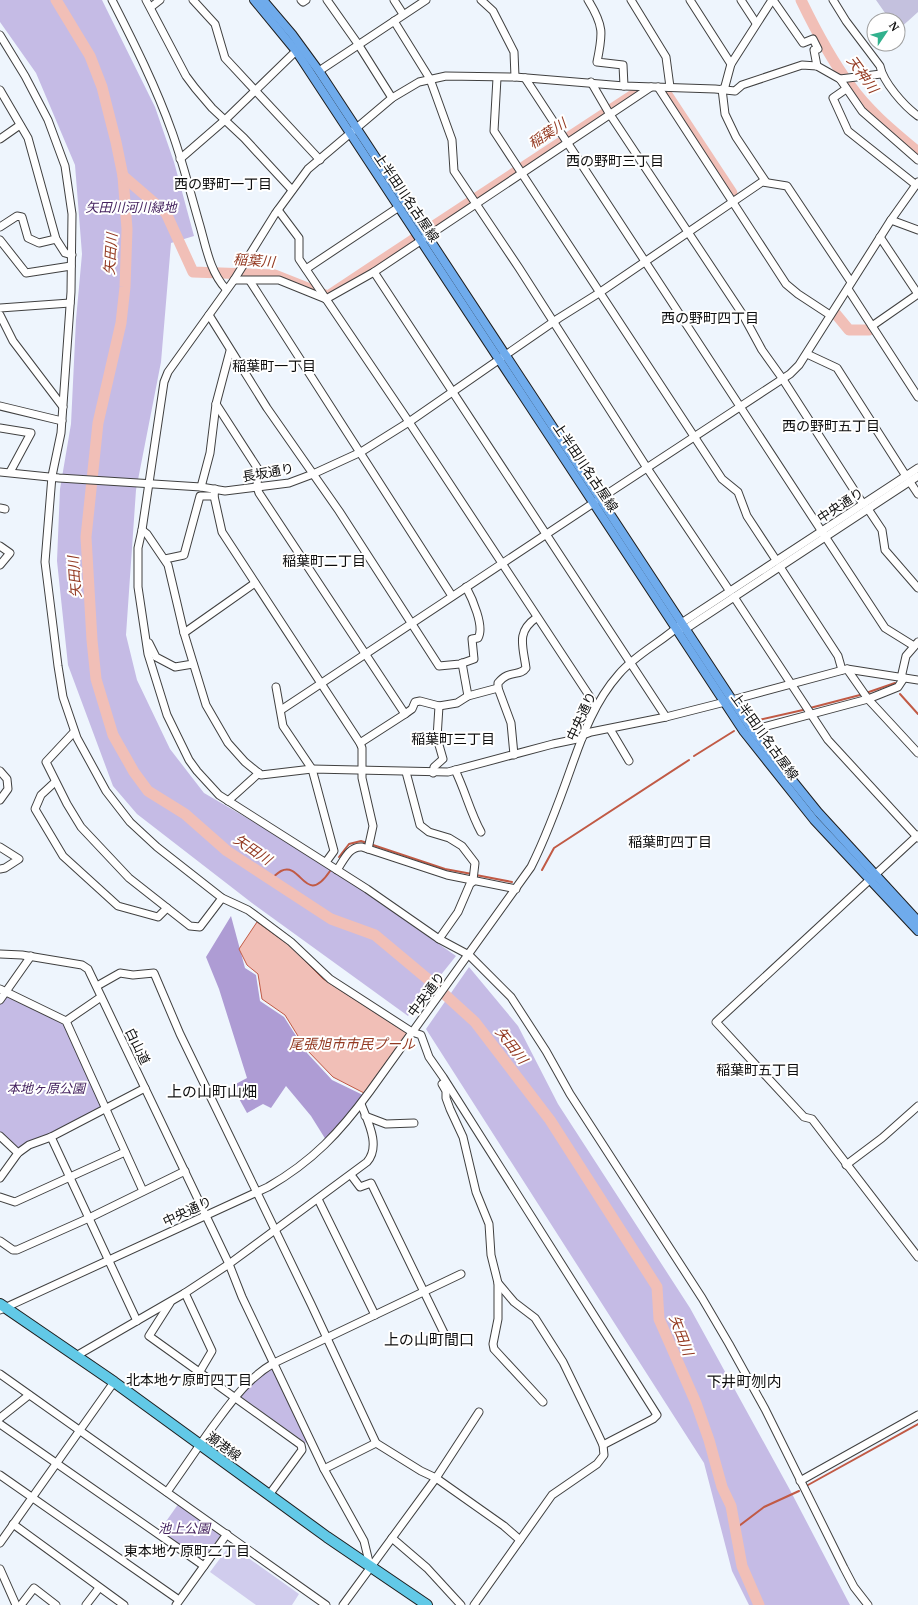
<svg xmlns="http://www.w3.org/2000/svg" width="918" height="1605" viewBox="0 0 918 1605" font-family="'PT Serif','Noto Sans JP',serif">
  <rect width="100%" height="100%" fill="#eef5fd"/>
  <!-- green -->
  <g fill="#c5bbe5">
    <polygon points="0,0 102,0 155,107 174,162 194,236 171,243 161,362 136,490 126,635 137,680 170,749 204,793 319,860 456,956 408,1016 252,903 137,814 113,786 68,665 57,561 60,489 71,424 76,320 82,254 75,165 36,73 0,22"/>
    <polygon points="469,967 518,1026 558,1104 690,1308 790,1490 850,1605 749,1605 732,1571 704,1463 426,1029"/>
    <polygon points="6,993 66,1021 106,1109 18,1153 0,1136 0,1001"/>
    <polygon points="273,1366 309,1445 241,1397 251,1383"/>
    <polygon points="179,1503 221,1535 202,1560 160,1530"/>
  </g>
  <!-- forest -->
  <polygon fill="#ae9cd4" points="231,916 245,968 256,975 260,1001 284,1017 307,1053 332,1080 363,1095 326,1140 311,1116 286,1086 271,1108 263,1104 247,1113 232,1086 247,1078 219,989 206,957"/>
  <!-- cemetery -->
  <polygon fill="#c4c1de" points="876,0 918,0 918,12 898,30 898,20 890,20"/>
  <!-- pitch -->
  <polygon fill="#d0cced" points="230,1545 299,1594 292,1605 256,1605 210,1572"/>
  <!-- water -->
  <polygon fill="#f1bfb7" stroke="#c15a45" points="257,922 289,945 323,979 407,1033 364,1093 333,1077 306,1049 285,1015 262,999 258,974 247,965 239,949"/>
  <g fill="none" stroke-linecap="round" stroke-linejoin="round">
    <!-- stream -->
    <g stroke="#c15a45" stroke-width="2">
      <polyline points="866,693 895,683"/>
      <polyline points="900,694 918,714"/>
      <polyline points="810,708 860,695"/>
      <polyline points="759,720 803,710"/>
      <polyline points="694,756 734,731"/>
      <polyline points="339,857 349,844 361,841 445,869 472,874"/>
      <polyline points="542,870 554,848 689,760"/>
      <polyline points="476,875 512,882"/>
      <path d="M271,879c3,-2 6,-6 10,-8 21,-10 24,37 49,0"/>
      <polyline points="808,1485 918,1424"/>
      <polyline points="735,1529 764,1507 799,1491"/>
    </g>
    <!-- river -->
    <g stroke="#f1bfb7" stroke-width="11">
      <polyline points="56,0 90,56 102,87 116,142 123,176 127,229 125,287 121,323 98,423 86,537 92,640 96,679 113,735 134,772 148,791 185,814 227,851 331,919 375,935 430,981 475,1022 550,1120 657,1287 659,1319 696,1403 709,1440 722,1487 731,1506 742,1566 759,1605"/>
      <path d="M801,0c14,29 30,59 49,85 18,26 44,47 68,67"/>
      <polyline points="664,90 732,193"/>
      <polyline points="123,176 166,213 193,272 275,275 328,296 414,239"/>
      <polyline points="429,229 642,89"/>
      <polyline points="835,313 849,330 869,330"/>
    </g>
    <!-- minor casing -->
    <g stroke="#404040" stroke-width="9">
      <g id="minor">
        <path d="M112,0c22,43 44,87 60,132 11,31 19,63 28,94 6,21 10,46 26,63"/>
        <polyline points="146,0 186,76 195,88 212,108 244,138 292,190"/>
        <polyline points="193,0 215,24 225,58 320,160"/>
        <polyline points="301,0 303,2 306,0"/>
        <polyline points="327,0 358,44 392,98"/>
        <polyline points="394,0 403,14"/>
        <polyline points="481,0 493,11 514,52 515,77"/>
        <path d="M588,0c16,26 15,33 9,62l26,3 1,21"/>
        <polyline points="631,0 666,57 670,87"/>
        <polyline points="690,0 731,64"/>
        <polyline points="741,0 756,23"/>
        <polyline points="773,0 803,43 813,39 818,49 814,50 817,66"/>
        <path d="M833,0l13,21 34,45c3,16 24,40 38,50"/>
        <polyline points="151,7 160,0"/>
        <polyline points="394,21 430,79 452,140 454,171 519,268 647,468 729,590"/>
        <polyline points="0,35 25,76 48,120 65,166 72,214 71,292 61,433 52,476 45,562 58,666 63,697 77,738 106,791 130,822 157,847 222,898 248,910 291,942 330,979 412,1032 421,1035 429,1057 443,1077 657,1415 653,1419 603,1445"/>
        <polyline points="319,71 426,0"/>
        <polyline points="497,78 494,131 722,479 738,492 747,516 776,560"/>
        <polyline points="525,78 885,628 914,646"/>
        <polyline points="840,79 881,74"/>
        <polyline points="591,82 609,113 743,315 762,350 782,378 863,504"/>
        <polyline points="658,87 786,284 798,294 830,315"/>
        <polyline points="722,89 725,114 736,137 766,182"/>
        <polyline points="846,89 833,98 848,131 916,185"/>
        <polyline points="0,90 28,138 56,239 65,253 72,255"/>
        <polyline points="724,90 731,64 772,0"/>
        <polyline points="0,139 20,125"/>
        <polyline points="180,159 225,120 296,51"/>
        <polyline points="278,210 299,238 299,259 409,422 596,706"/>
        <polyline points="891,220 918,230"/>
        <polyline points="0,227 17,216 22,217 28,238 39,243 56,239"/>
        <polyline points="880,237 918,294"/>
        <polyline points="0,240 26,273 71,266"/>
        <polyline points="306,269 399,207"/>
        <polyline points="374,272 666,717"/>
        <polyline points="234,280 279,280 326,299"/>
        <polyline points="250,281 452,596"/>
        <polyline points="848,289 918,397"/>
        <polyline points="326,299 374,272 651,87"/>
        <polyline points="0,308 70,303"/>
        <polyline points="0,315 13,341 63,407"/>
        <path d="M209,315l58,93 72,103 100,155 21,-2 14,-5 -2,-20 6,-1c7,-11 -6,-40 -12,-51"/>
        <polyline points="872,326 918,294"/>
        <polyline points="807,354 837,368 906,476"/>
        <polyline points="216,404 258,469 257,487 259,493 405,714"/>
        <polyline points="0,406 62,421"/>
        <polyline points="0,428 31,433 10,472"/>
        <polyline points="0,472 59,478 201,487 225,491 289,483 313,474 361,452 409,422 559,318 599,293 762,182 787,186 851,282"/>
        <polyline points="910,482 918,494"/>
        <polyline points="201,487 210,453 216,404 230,351"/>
        <polyline points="215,489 214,496 222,532 360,743 362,748 362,778 373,826 368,849"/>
        <polyline points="601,498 790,374 799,365 891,220 918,182"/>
        <polyline points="0,508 5,509"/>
        <polyline points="868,509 882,530 885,550 918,588"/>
        <polyline points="142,530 147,534 168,565 184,633 206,705 228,743 245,762 261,775 312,769 448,772 553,744 582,738"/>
        <polyline points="0,546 10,553 0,565"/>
        <polyline points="165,559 184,555 200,496 214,496"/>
        <polyline points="780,567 838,656 842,670"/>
        <polyline points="734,597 828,740 918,838"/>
        <polyline points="680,629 687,628 918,476"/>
        <polyline points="184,633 255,583"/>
        <polyline points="149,643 156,657 175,667 193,664"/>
        <polyline points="462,663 468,696"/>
        <polyline points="847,669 868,699 918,753"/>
        <polyline points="901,678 906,656 918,642"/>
        <polyline points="276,687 283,726 312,769 315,780 334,851 326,862"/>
        <polyline points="732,700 847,669 918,680"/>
        <polyline points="281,710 595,502"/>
        <polyline points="610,729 629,761"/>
        <polyline points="752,730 868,699 898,687 904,678"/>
        <polyline points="74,732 46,762 67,804 81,827 129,878 190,926 200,927 222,898"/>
        <polyline points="583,735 591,732 666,717 725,702"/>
        <polyline points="360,743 405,714 412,709 415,702 420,701 439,706 457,703 468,696 498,688"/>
        <path d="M514,755l-3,-32 -13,-35v-5c11,-14 22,-6 28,-15 -3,-22 -10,-36 10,-50"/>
        <path d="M455,770c10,20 15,42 26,62"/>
        <polyline points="0,771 7,779 8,789 0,800"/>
        <polyline points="406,772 420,825 429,832 449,838 462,846 475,863 473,880"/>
        <polyline points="433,773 434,767 443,759 437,738 439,706"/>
        <polyline points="55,782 41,795 35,809 63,856 118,906 158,917 167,908"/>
        <polyline points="228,801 259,773"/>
        <polyline points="918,835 716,1022 804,1117 812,1119 918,1257"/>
        <polyline points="0,847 19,859 5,868 0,869"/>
        <path d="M337,870c7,-10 12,-24 25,-23l85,28 69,14"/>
        <polyline points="439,939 458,912 470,884 474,881"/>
        <polyline points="0,954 22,955 82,965 88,969 229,1264 242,1297 324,1469 364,1541 370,1566"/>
        <polyline points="97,986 120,973 133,975 154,973 180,1034 311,1304 376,1443 421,1471 436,1478 504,1526 520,1540"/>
        <polyline points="0,989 66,1021 143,1191"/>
        <polyline points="0,1000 31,956"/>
        <polyline points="66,1021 101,997"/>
        <polyline points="442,1084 446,1091 446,1098 450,1109 463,1137 476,1192 489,1224 491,1255 498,1283 514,1302 535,1318 563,1362 596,1430 603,1445 604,1455 597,1464 552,1495 474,1605"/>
        <polyline points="365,1116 386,1124 414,1123"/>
        <polyline points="0,1136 18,1153"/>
        <polyline points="51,1137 137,1321"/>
        <polyline points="846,1165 882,1138 918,1106"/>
        <polyline points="351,1175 360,1187 371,1183 445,1335"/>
        <polyline points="0,1178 18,1153 29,1145 51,1137 145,1088"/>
        <polyline points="0,1197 15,1202 125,1152"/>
        <polyline points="318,1199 375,1315"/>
        <polyline points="0,1241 13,1250 17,1250 89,1218 185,1171"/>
        <polyline points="498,1283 498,1319 493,1344 494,1349 543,1402"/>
        <polyline points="185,1293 212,1351 199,1373"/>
        <polyline points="170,1303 149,1336 301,1445 302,1450 269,1495"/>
        <path d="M0,1310l268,-123c45,-26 72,-55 102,-96l161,-224c16,-32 28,-65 40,-99 12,-34 24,-67 48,-94 18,-21 45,-33 64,-52l235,-154"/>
        <path d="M76,1356l109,-63 44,-29 138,-102c14,-16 1,-40 -6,-58"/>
        <polyline points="0,1374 326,1605"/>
        <polyline points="0,1418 29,1395"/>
        <polyline points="0,1424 204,1566"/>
        <polyline points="324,1469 376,1443"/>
        <polyline points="0,1475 179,1600"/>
        <polyline points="800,1481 918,1415"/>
        <path d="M167,1492c15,-21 29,-42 44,-63 19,-25 35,-50 63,-66l187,-89"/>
        <polyline points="13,1524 124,1605"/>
        <polyline points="392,1538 427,1568 461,1605"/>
        <polyline points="0,1543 114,1382"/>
        <polyline points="0,1569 16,1605"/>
        <polyline points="21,1605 34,1588 56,1605"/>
        <polyline points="86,1605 99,1588"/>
        <polyline points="176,1605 227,1534"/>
        <polyline points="343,1605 436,1478 479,1412"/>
        <polyline points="868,1605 854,1587 844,1568 765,1409 729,1344 702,1298 570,1094 546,1051 511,997 469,955 439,939 367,889 219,795 197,771 189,760 167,715 148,654 138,587 138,548 142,530 164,382 168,372 234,280 275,214 308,169 392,98 419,82 446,76 515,77 624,86 715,89 735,91 742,85 802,65 817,66 840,79 862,111 918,160"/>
      </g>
    </g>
    <!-- major casing -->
    <g stroke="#1e1e1e" stroke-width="10">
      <g id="major">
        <polyline points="254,0 296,51 744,732 814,820 918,931"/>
        <polyline points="263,0 292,34 319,71 752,730 818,812 918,921"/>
      </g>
    </g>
    <!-- highway casing -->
    <g stroke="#1e1e1e" stroke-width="12">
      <polyline id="highway" points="0,1304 114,1382 327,1537 427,1605"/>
    </g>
    <!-- minor -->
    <use href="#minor" stroke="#fff" stroke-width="7"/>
    <!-- major -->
    <use href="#major" stroke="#6fabec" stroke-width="8"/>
    <!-- highway -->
    <use href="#highway" stroke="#62c9e7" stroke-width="10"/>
  </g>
  <g text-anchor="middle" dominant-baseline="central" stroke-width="4" stroke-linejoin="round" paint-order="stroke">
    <!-- street labels -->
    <g font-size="13" fill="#0d0d0d" stroke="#fff">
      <text transform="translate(407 197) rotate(56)">上半田川名古屋線</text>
      <text transform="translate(586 467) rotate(56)">上半田川名古屋線</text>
      <text transform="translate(268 472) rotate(-10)">長坂通り</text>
      <text transform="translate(840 505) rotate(-33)">中央通り</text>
      <text transform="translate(581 716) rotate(-65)">中央通り</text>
      <text transform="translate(765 736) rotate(54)">上半田川名古屋線</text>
      <text transform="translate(426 994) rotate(-53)">中央通り</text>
      <text transform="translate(138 1046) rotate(64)">白山道</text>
      <text transform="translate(187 1211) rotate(-25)">中央通り</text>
      <text transform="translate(224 1446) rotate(36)">瀬港線</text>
    </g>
    <!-- park labels -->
    <g font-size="13" font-style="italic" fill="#45235f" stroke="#fff">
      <text x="131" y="207">矢田川河川緑地</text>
      <text x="46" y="1088">本地ヶ原公園</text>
      <text x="184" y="1528">池上公園</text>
    </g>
    <!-- water labels -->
    <g font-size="14" font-style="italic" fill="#933921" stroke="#fff">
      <text transform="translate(863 74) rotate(54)">天神川</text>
      <text transform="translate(547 133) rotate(-33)">稲葉川</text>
      <text transform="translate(110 254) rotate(-86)">矢田川</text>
      <text transform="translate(254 260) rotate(4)">稲葉川</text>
      <text transform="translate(74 577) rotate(-94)">矢田川</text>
      <text transform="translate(253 849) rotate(34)">矢田川</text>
      <text x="352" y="1043">尾張旭市市民プール</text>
      <text transform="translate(512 1045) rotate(52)">矢田川</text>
      <text transform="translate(682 1335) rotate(69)">矢田川</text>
    </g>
    <!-- neighbourhood labels -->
    <g font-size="14" fill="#0d0d0d" stroke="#fff">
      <text x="615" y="160">西の野町三丁目</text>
      <text x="223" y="183">西の野町一丁目</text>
      <text x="710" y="317">西の野町四丁目</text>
      <text x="274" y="365">稲葉町一丁目</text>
      <text x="831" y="425">西の野町五丁目</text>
      <text x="324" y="560">稲葉町二丁目</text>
      <text x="453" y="738">稲葉町三丁目</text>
      <text x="670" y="841">稲葉町四丁目</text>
      <text x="758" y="1069">稲葉町五丁目</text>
      <text x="189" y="1379">北本地ケ原町四丁目</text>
      <text x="187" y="1550">東本地ケ原町二丁目</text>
    </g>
    <!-- quarter labels -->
    <g font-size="15" fill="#0d0d0d" stroke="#fff">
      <text x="212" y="1091">上の山町山畑</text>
      <text x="429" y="1339">上の山町間口</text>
      <text x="744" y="1381">下井町刎内</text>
    </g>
  </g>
  <!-- north arrow -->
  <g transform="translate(886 32) rotate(55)"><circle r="19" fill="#ffffff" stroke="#9e9e9e"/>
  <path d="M0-3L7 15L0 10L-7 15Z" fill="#31b18d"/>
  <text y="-6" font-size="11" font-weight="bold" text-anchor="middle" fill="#0d0d0d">N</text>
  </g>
</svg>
